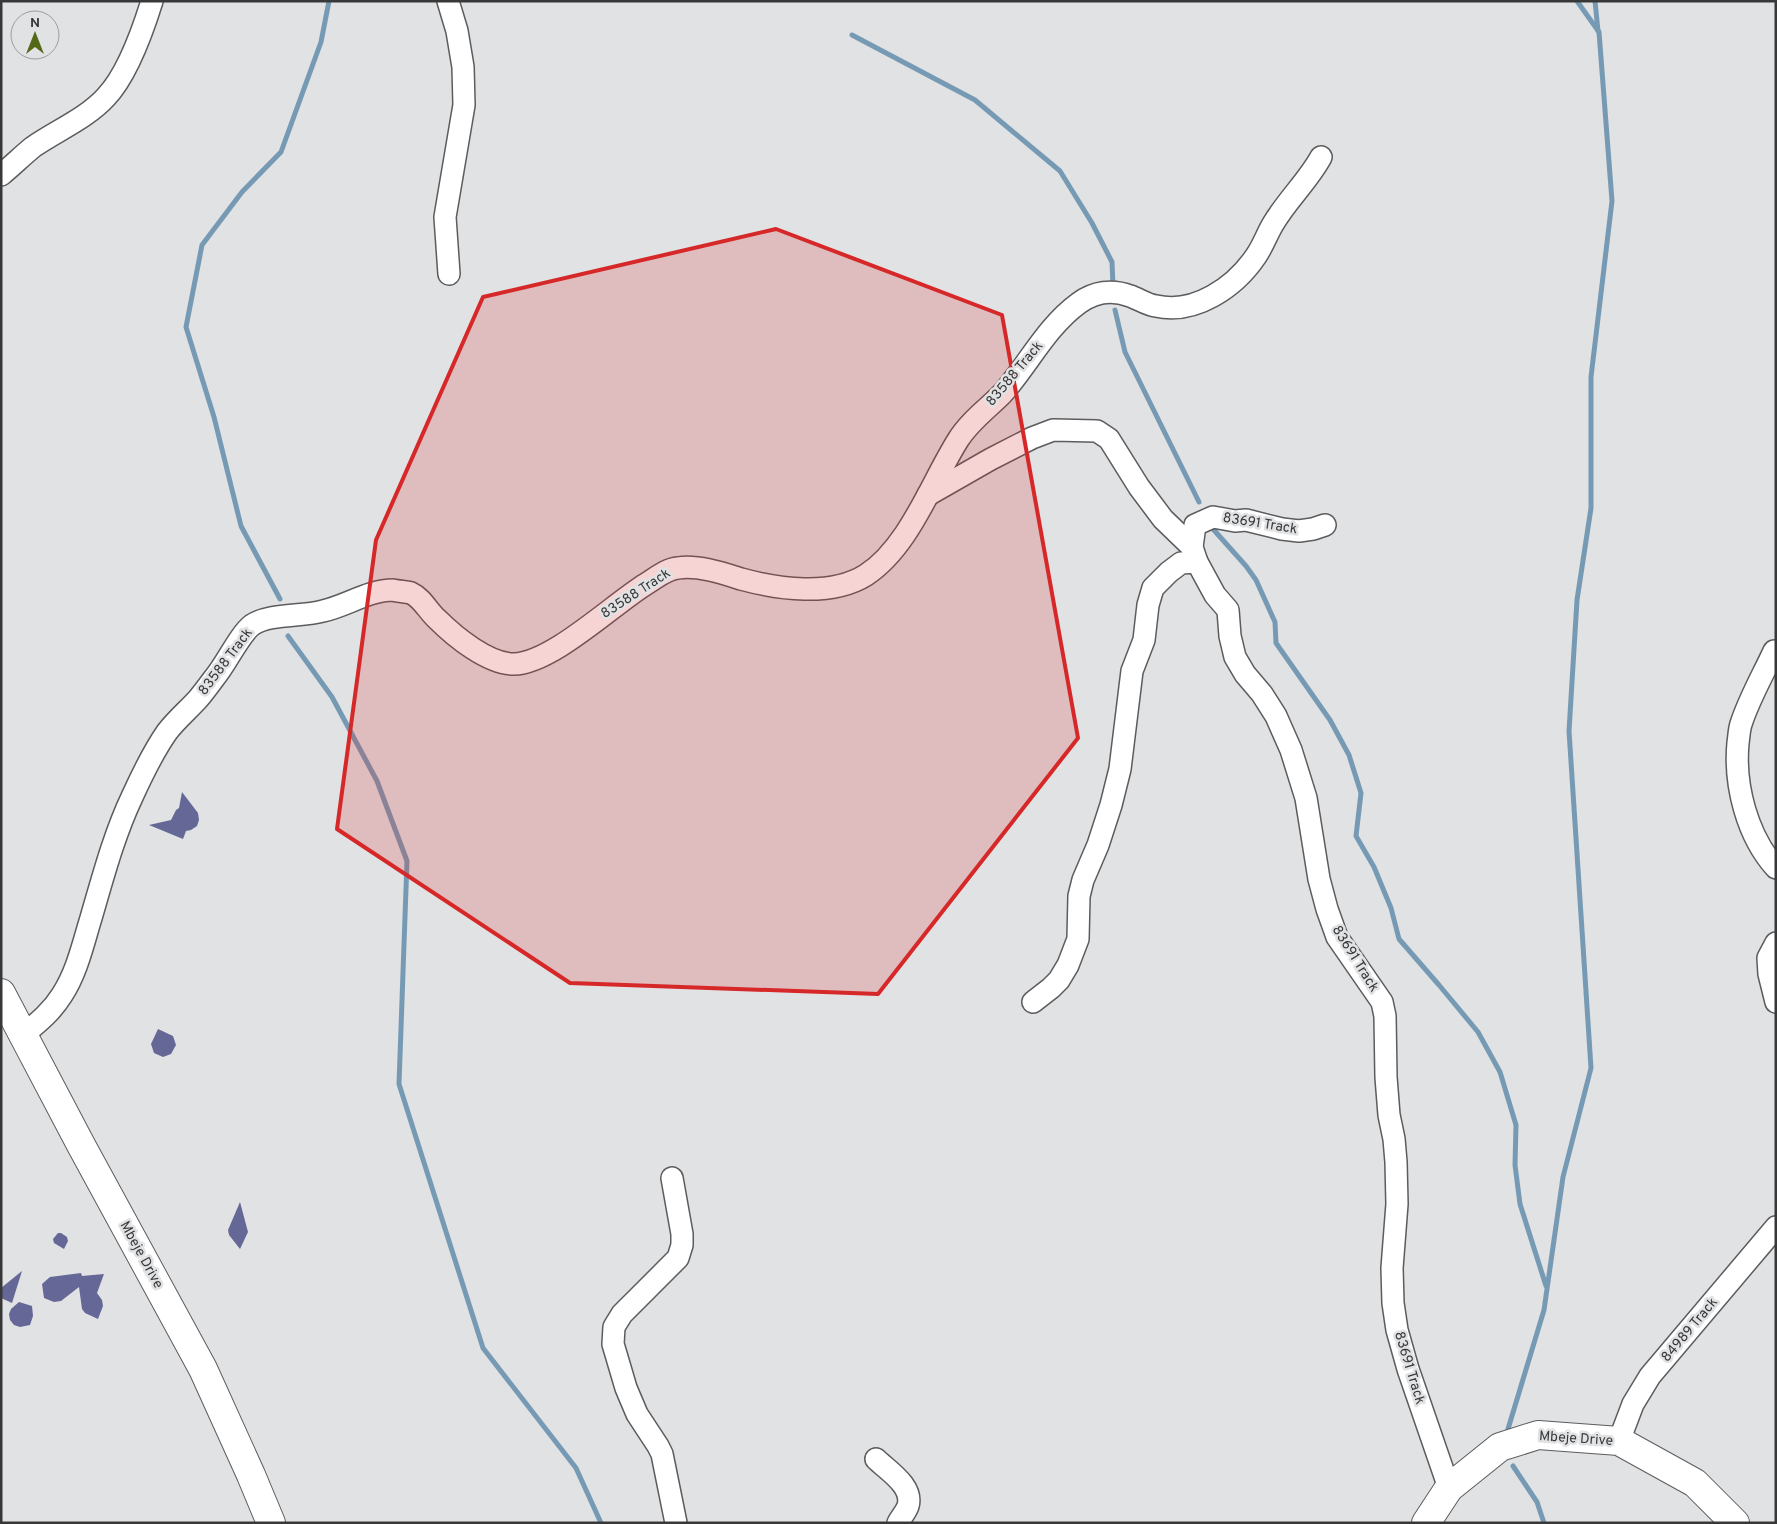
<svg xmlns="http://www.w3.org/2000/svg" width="1777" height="1524" viewBox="0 0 1777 1524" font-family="Overpass,sans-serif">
  <rect width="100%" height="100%" fill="#e1e2e4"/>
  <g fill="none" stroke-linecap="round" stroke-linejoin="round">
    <!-- stream -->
    <g stroke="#779ab4" stroke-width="5">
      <polyline points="1595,1 1598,31"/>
      <polyline points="852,35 975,100 1060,171 1092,223 1112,262 1113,286"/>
      <polyline points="1115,310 1125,352 1199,502"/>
      <polyline points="1213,529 1246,566 1256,580 1275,622 1276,643 1330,720 1349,755 1361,793 1356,836 1374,867 1391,908 1399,939 1439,985 1478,1032 1500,1072 1516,1125 1515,1165 1520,1204 1546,1286"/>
      <polyline points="280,599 241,526 214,417 186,327 202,245 242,192 281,152 321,42 329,1"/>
      <polyline points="288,636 332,697 377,781 407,861 399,1084 483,1348 576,1468 601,1523"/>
      <polyline points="1508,1429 1544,1310 1563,1177 1591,1068 1569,731 1577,600 1591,508 1591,377 1612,201 1599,32 1577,1"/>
      <polyline points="1513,1466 1537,1502 1544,1523"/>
    </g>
  </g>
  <!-- building -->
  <g fill="#656797">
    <polygon points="182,792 198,813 199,820 197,826 191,830 186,831 183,839 149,825 171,820 176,810 179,808"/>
    <polygon points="158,1029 173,1036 176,1045 171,1054 163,1057 154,1053 151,1044"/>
    <polygon points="240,1202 248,1232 240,1249 229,1235 228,1230"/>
    <polygon points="58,1233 61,1233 67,1237 68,1241 64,1249 54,1243 53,1239"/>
    <polygon points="22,1271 12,1303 1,1298 1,1288"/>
    <polygon points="81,1273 82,1276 104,1274 97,1293 102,1300 103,1306 98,1319 85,1313 82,1309 79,1287 61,1301 54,1302 44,1298 42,1284 50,1277"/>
    <polygon points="19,1302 32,1306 33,1316 30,1325 20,1327 14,1325 10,1320 9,1314 11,1309"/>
  </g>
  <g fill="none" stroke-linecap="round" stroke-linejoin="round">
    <!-- street casing -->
    <g stroke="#5c5c5e" stroke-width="24">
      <g id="street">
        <polyline points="448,1 457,31 463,67 464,105 445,217 449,274"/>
        <path d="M1,175c11,-9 21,-19 32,-28 23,-16 54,-29 73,-50 21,-22 37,-67 46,-96"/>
        <polyline points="928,495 991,459 1032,438 1053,430 1097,431 1109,439 1139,487 1163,519 1192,547"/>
        <polyline points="1325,525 1313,529 1299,531 1282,529 1246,520 1235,521 1213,517 1195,525 1192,547 1197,562 1215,595 1228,610 1230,636 1235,657 1245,674 1262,694 1276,716 1291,750 1306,798 1319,879 1327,909 1337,937 1382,1002 1385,1016 1386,1077 1389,1115 1394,1139 1396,1162 1397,1204 1392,1268 1393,1303 1397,1330 1408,1369 1449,1488"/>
        <path d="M1774,651c-11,24 -25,48 -33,73 -2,6 -2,13 -3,19 -4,42 9,93 38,125"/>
        <polyline points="1776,943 1768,958 1769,974 1776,1002"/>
        <polyline points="1033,1002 1051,988 1059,980 1068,965 1078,939 1079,896 1083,880 1098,845 1111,805 1120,769 1132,671 1144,640 1148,605 1153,588 1169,572 1181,563 1197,562"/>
        <path d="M24,1034c15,-12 28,-23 38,-39 15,-23 21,-51 29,-77 12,-41 23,-83 41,-121 10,-22 21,-45 35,-65 9,-12 21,-22 31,-33 6,-7 11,-14 17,-22 11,-13 25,-43 37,-52 18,-12 50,-8 71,-14 23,-5 46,-21 70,-21 3,1 15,2 18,3 11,5 17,18 26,26 18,18 51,45 77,45 38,-1 98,-59 132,-80 10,-6 20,-15 32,-16 20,-3 44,5 63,11 37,10 90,18 125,-4 43,-28 65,-92 92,-135 11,-18 29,-31 44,-46 26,-29 44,-67 77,-91 15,-11 33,-14 51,-7 9,3 17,9 26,10 39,9 79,-19 100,-50 7,-10 11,-22 17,-32 14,-24 35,-43 48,-67"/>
        <polyline points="672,1178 682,1234 682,1245 678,1258 622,1314 614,1327 613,1344 626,1388 637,1414 658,1446 662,1454 676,1523"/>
        <polyline points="1619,1441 1633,1404 1650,1376 1776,1227"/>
        <path d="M876,1459c11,11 38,27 32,47 -2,6 -7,11 -10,17"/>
      </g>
    </g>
    <!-- secondary casing -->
    <g stroke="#5c5c5e" stroke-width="30">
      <g id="secondary">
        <polyline points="1,993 81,1145 203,1369 251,1475 271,1523"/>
        <polyline points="1426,1523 1449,1488 1500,1447 1538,1435 1619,1441 1695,1483 1735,1523"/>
      </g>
    </g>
    <!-- street -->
    <use href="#street" stroke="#fff" stroke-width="21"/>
    <!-- secondary -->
    <use href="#secondary" stroke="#fff" stroke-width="28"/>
  </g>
  <!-- marked area -->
  <path fill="#d62828" fill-opacity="0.2" stroke="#d62828" stroke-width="4" stroke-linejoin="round" d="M776,229l226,86 76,423 -200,256 -308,-11 -233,-154 39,-289 107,-243z"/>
  <g text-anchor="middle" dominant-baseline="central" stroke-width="5" stroke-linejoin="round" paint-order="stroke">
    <!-- street labels -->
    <g font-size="14" fill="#383839" stroke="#e1e2e4">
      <text transform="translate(1015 374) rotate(-50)">83588 Track</text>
      <text transform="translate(1260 524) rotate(9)">83691 Track</text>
      <text transform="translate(636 594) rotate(-33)">83588 Track</text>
      <text transform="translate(226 662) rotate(-53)">83588 Track</text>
      <text transform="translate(1355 959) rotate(58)">83691 Track</text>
      <text transform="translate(141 1255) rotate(61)">Mbeje Drive</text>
      <text transform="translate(1690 1330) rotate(-50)">84989 Track</text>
      <text transform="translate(1409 1368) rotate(73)">83691 Track</text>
      <text transform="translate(1576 1439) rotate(4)">Mbeje Drive</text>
    </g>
  </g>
  <!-- border -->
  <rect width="1777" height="1524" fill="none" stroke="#383839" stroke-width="5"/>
  <!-- north arrow -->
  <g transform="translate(35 35)"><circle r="24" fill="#e1e2e4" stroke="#9d9ea0"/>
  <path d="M0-4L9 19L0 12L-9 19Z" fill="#546917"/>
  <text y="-8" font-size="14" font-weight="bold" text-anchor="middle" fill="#383839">N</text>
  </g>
</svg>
